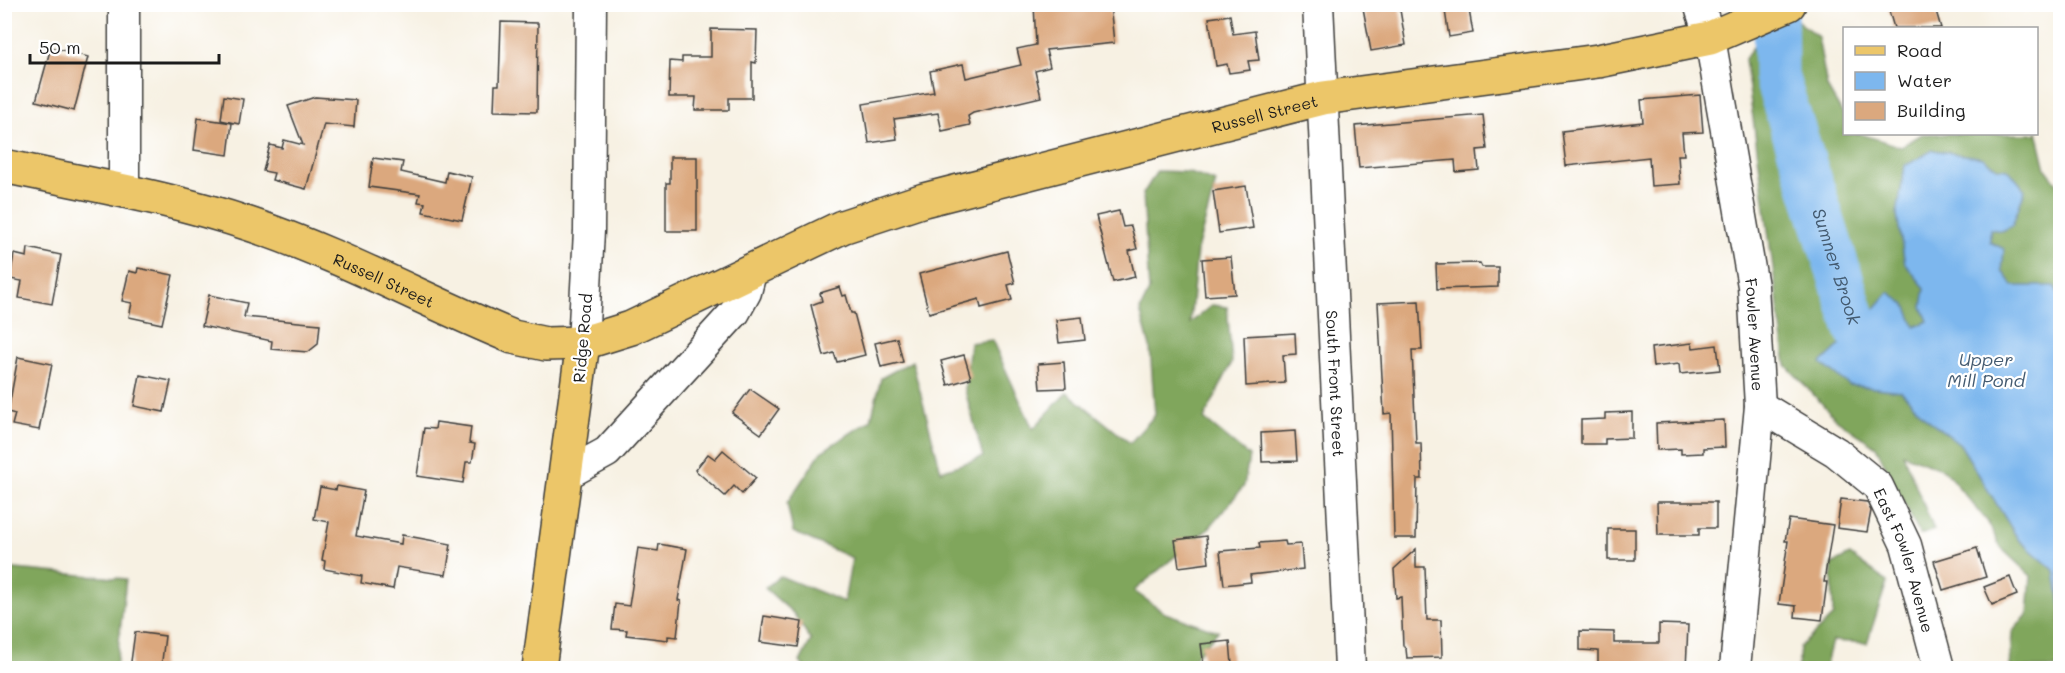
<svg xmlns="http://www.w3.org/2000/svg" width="2065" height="673" viewBox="0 0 2065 673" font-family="Mali,sans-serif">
  <rect width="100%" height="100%" fill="#fff"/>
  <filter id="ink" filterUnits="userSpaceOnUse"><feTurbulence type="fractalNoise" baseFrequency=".0167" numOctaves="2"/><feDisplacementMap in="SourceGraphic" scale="12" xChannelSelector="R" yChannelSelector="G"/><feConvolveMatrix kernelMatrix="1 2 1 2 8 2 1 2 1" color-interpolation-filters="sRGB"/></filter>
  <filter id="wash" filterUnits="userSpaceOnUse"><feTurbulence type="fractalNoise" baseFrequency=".008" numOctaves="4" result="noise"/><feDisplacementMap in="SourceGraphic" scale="24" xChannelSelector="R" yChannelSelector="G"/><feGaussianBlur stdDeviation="1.35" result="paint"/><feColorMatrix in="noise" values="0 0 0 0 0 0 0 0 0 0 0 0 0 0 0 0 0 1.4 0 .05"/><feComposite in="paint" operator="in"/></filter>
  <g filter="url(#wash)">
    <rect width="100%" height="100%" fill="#f7f1e3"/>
    <!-- forest -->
    <g fill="#80a65c" stroke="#4e613c" stroke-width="1.5">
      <polygon points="1794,18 1818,37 1827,87 1844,116 1844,134 1861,134 1901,147 1922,134 2036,134 2037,131 2046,169 2060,187 2060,668 2010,668 2012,632 2028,614 2031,576 2001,548 1987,521 1944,470 1903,454 1934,530 1920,535 1876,447 1837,420 1786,365 1745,59 1755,44"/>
      <polygon points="1157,171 1187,172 1216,182 1197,250 1190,323 1212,305 1227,307 1232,362 1204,419 1249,456 1244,486 1210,527 1134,591 1165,613 1218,631 1185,668 805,668 800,662 811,640 794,614 765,588 780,576 844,602 852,558 793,532 787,503 821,452 871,420 881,378 912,361 941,471 983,457 965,390 970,343 992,340 1033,429 1067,392 1130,443 1155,415 1150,347 1140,310 1149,291 1143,194"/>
      <polygon points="1850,555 1887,582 1867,643 1832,641 1825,668 1798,668 1800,647 1833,616 1832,564"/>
      <polygon points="4,568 126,579 116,668 5,668"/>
      <polygon points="641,662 703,665 707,668 601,668"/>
    </g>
    <!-- water -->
    <polygon fill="#7db7ee" stroke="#4c6a85" stroke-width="1.5" points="1933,150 1983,158 1997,168 2008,169 2025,190 2012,226 2002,231 1990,229 1990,242 2004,249 2002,271 2013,286 2054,286 2060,296 2060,606 2055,571 2018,539 1960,444 1926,418 1901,391 1849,385 1821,363 1857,329 1889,292 1906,305 1915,327 1928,321 1922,307 1925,288 1905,264 1897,215 1905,166"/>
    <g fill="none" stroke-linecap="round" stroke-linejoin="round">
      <!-- river -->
      <path stroke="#7db7ee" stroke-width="45" id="s1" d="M1775,4l1,72 81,253 52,33"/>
    </g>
    <g id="blocks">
      <!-- building -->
      <g fill="#dba87e">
        <polygon points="1034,4 1110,4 1114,43 1046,50 1050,67 1035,71 1041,97 973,113 968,116 970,125 942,131 938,113 894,119 897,139 869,143 863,104 934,92 930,71 963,64 966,78 1021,65 1017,49 1036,45"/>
        <polygon points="1382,4 1399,4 1406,45 1371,51 1363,8"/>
        <polygon points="1444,4 1468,4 1473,33 1449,37"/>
        <polygon points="1887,4 1934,4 1941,28 1894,28"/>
        <polygon points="1230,15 1233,34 1255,31 1259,60 1248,61 1250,70 1229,73 1227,64 1216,66 1209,18"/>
        <polygon points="501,22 538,23 537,112 494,111 495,85 499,85"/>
        <polygon points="711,29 757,30 756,63 752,62 752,98 729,98 729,110 695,110 696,97 669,97 670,61 682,62 682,57 711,57"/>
        <polygon points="51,47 88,57 74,111 36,101"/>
        <polygon points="1700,95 1703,132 1682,133 1684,155 1678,155 1680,184 1651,186 1649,157 1566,166 1562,131 1643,122 1641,100"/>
        <polygon points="224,96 243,99 239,124 221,120"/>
        <polygon points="315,97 356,100 354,127 324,124 306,189 272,180 274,173 263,171 270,145 282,148 284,140 303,145 288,106"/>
        <polygon points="1483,115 1487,149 1477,150 1479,170 1456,172 1455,160 1359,168 1355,126"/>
        <polygon points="198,118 232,123 228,155 194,150"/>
        <polygon points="670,157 697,157 697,231 666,231 666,183 670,183"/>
        <polygon points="373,158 403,162 401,172 445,182 447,171 472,177 462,220 423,212 425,203 418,202 420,194 369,187"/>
        <polygon points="1246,186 1253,228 1219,233 1213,191"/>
        <polygon points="1119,211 1123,227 1131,226 1137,249 1129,251 1135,277 1113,282 1096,216"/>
        <polygon points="28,248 61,255 52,304 19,298 22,281 10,279 14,254 27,257"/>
        <polygon points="1007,251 1015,283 1008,285 1012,300 981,308 979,299 929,313 919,274"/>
        <polygon points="1231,257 1235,294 1205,296 1202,259"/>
        <polygon points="1480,263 1482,267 1498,267 1498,287 1437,289 1436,264"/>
        <polygon points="138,268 173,275 162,324 129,317 132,303 122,301 129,271 137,273"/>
        <polygon points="840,287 843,296 846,295 851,313 854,313 865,355 837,362 834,353 824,356 811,305 822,301 820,293"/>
        <polygon points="209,295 247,303 244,317 320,324 318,344 308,352 271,349 272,341 202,326"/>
        <polygon points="1419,301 1422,350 1412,350 1416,443 1421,443 1422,479 1417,479 1416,538 1394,538 1391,413 1384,414 1378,303"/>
        <polygon points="1082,317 1085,340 1059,343 1056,320"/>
        <polygon points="1295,333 1296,354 1283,355 1285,383 1246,386 1244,336"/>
        <polygon points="897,338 903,362 881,367 875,343"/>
        <polygon points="1692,343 1693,348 1717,345 1720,370 1680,374 1679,364 1653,367 1651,348"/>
        <polygon points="964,355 971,378 948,385 941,361"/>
        <polygon points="18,357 52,364 39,430 12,425 15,414 8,412"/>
        <polygon points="1064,362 1066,388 1040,389 1038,364"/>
        <polygon points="140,375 171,381 164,412 134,406"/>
        <polygon points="750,389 779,409 761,434 732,413"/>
        <polygon points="1632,412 1632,438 1605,439 1605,444 1581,444 1581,420 1605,419 1605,413"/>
        <polygon points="1724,420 1725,447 1703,448 1703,453 1681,454 1681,449 1657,450 1656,423"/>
        <polygon points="436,422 471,427 469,443 475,444 472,462 466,462 463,483 417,476 424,428 435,429"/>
        <polygon points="1295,431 1297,461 1262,462 1261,433"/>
        <polygon points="723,450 756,478 742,494 734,486 725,496 695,470 708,454 715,459"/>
        <polygon points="337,486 364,491 356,536 401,544 402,535 451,544 446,575 397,567 393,589 361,583 362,576 324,569 325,561 322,560 329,522 314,519 320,487 336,490"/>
        <polygon points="1841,499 1867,502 1871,511 1867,532 1837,528"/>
        <polygon points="1657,502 1716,502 1716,528 1699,528 1699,535 1658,535"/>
        <polygon points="1789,519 1833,525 1824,582 1827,582 1822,620 1795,617 1796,606 1779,604 1788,541 1785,541"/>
        <rect x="1608" y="529" width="27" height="31"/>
        <polygon points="1206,536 1209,563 1179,567 1175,540"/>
        <polygon points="1285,541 1286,545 1301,544 1303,569 1250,575 1251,582 1224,585 1220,551 1260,548 1259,543"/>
        <polygon points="659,544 687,549 678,600 681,601 677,637 668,636 668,640 626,635 627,630 612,629 615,604 629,606 638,548 658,551"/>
        <polygon points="1977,548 1986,577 1943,590 1934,561"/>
        <polygon points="1416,549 1416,567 1425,567 1427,620 1441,620 1442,657 1407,658 1406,649 1403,646 1401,597 1396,598 1394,569"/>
        <polygon points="2010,577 2017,595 1992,605 1984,587"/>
        <polygon points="764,616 802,622 798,647 760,642"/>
        <polygon points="1659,624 1688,625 1686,669 1598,669 1598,651 1580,650 1580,631 1614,632 1614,643 1659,643"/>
        <polygon points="135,632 165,636 161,669 130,669"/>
        <polygon points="1230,641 1232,664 1204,667 1201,644"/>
      </g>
    </g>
  </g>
  <g filter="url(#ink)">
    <use href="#blocks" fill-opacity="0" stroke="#3d3c3a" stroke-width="1.5"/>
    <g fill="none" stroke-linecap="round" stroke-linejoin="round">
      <!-- minor casing -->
      <g stroke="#3d3c3a" stroke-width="33">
        <g id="minor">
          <polyline points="124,4 124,192"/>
          <path id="s2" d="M1318,4l32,664"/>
          <path id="s3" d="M1699,4l11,34 43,248 7,120 -25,262"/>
          <polyline points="583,343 589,231 591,4"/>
          <path id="s4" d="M1760,406l76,46 42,34 28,59 33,123"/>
          <polyline points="567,474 607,452 735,312 746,292 752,269"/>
        </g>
      </g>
      <!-- major casing -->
      <g stroke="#3d3c3a" stroke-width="36">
        <g id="major">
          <path id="s5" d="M4,166c82,18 166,31 245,58 91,30 176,77 264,113l33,7 37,-1 48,-15 211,-101 82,-27 399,-102 275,-37 112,-23 79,-34"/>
          <polyline points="539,668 583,343"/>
        </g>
      </g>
      <!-- minor -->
      <use href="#minor" stroke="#fff" stroke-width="30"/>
      <!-- major -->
      <use href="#major" stroke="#ecc669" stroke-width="33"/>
    </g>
  </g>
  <g text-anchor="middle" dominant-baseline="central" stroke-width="4.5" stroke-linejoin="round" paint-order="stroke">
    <!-- street labels -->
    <g font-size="16" fill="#1c1c1c" stroke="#fff">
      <text stroke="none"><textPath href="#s5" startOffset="1332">Russell Street</textPath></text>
      <text stroke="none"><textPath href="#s5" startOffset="398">Russell Street</textPath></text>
      <text stroke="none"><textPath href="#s3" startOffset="336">Fowler Avenue</textPath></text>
      <text transform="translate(582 338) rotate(-85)">Ridge Road</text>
      <text stroke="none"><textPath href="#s2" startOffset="380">South Front Street</textPath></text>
      <text stroke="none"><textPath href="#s4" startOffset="222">East Fowler Avenue</textPath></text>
    </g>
    <!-- water labels -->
    <g font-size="18" font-style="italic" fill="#435a70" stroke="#fff">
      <text stroke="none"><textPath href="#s1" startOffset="272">Sumner Brook</textPath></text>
      <text x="1986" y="359">Upper<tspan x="1986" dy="21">Mill Pond</tspan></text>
    </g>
  </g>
  <!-- margin -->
  <rect width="2065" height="673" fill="none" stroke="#fff" stroke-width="24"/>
  <!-- legend -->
  <rect x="1843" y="27" width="195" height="108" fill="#ffffff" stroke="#a4a4a4" stroke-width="1.5"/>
  <rect x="1855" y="46" width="30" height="9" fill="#ecc669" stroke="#a4a4a4" stroke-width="1.5"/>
  <text x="1897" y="57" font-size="18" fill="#1c1c1c">Road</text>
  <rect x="1855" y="72" width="30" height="18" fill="#7db7ee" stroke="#a4a4a4" stroke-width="1.5"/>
  <text x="1897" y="87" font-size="18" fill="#1c1c1c">Water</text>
  <rect x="1855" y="102" width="30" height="18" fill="#dba87e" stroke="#a4a4a4" stroke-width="1.5"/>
  <text x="1897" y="117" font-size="18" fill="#1c1c1c">Building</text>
  <!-- scale -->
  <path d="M30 54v9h189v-9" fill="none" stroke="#1c1c1c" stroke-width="3"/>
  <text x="39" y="54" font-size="18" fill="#1c1c1c" stroke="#ffffff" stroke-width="4.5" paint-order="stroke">50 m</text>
</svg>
